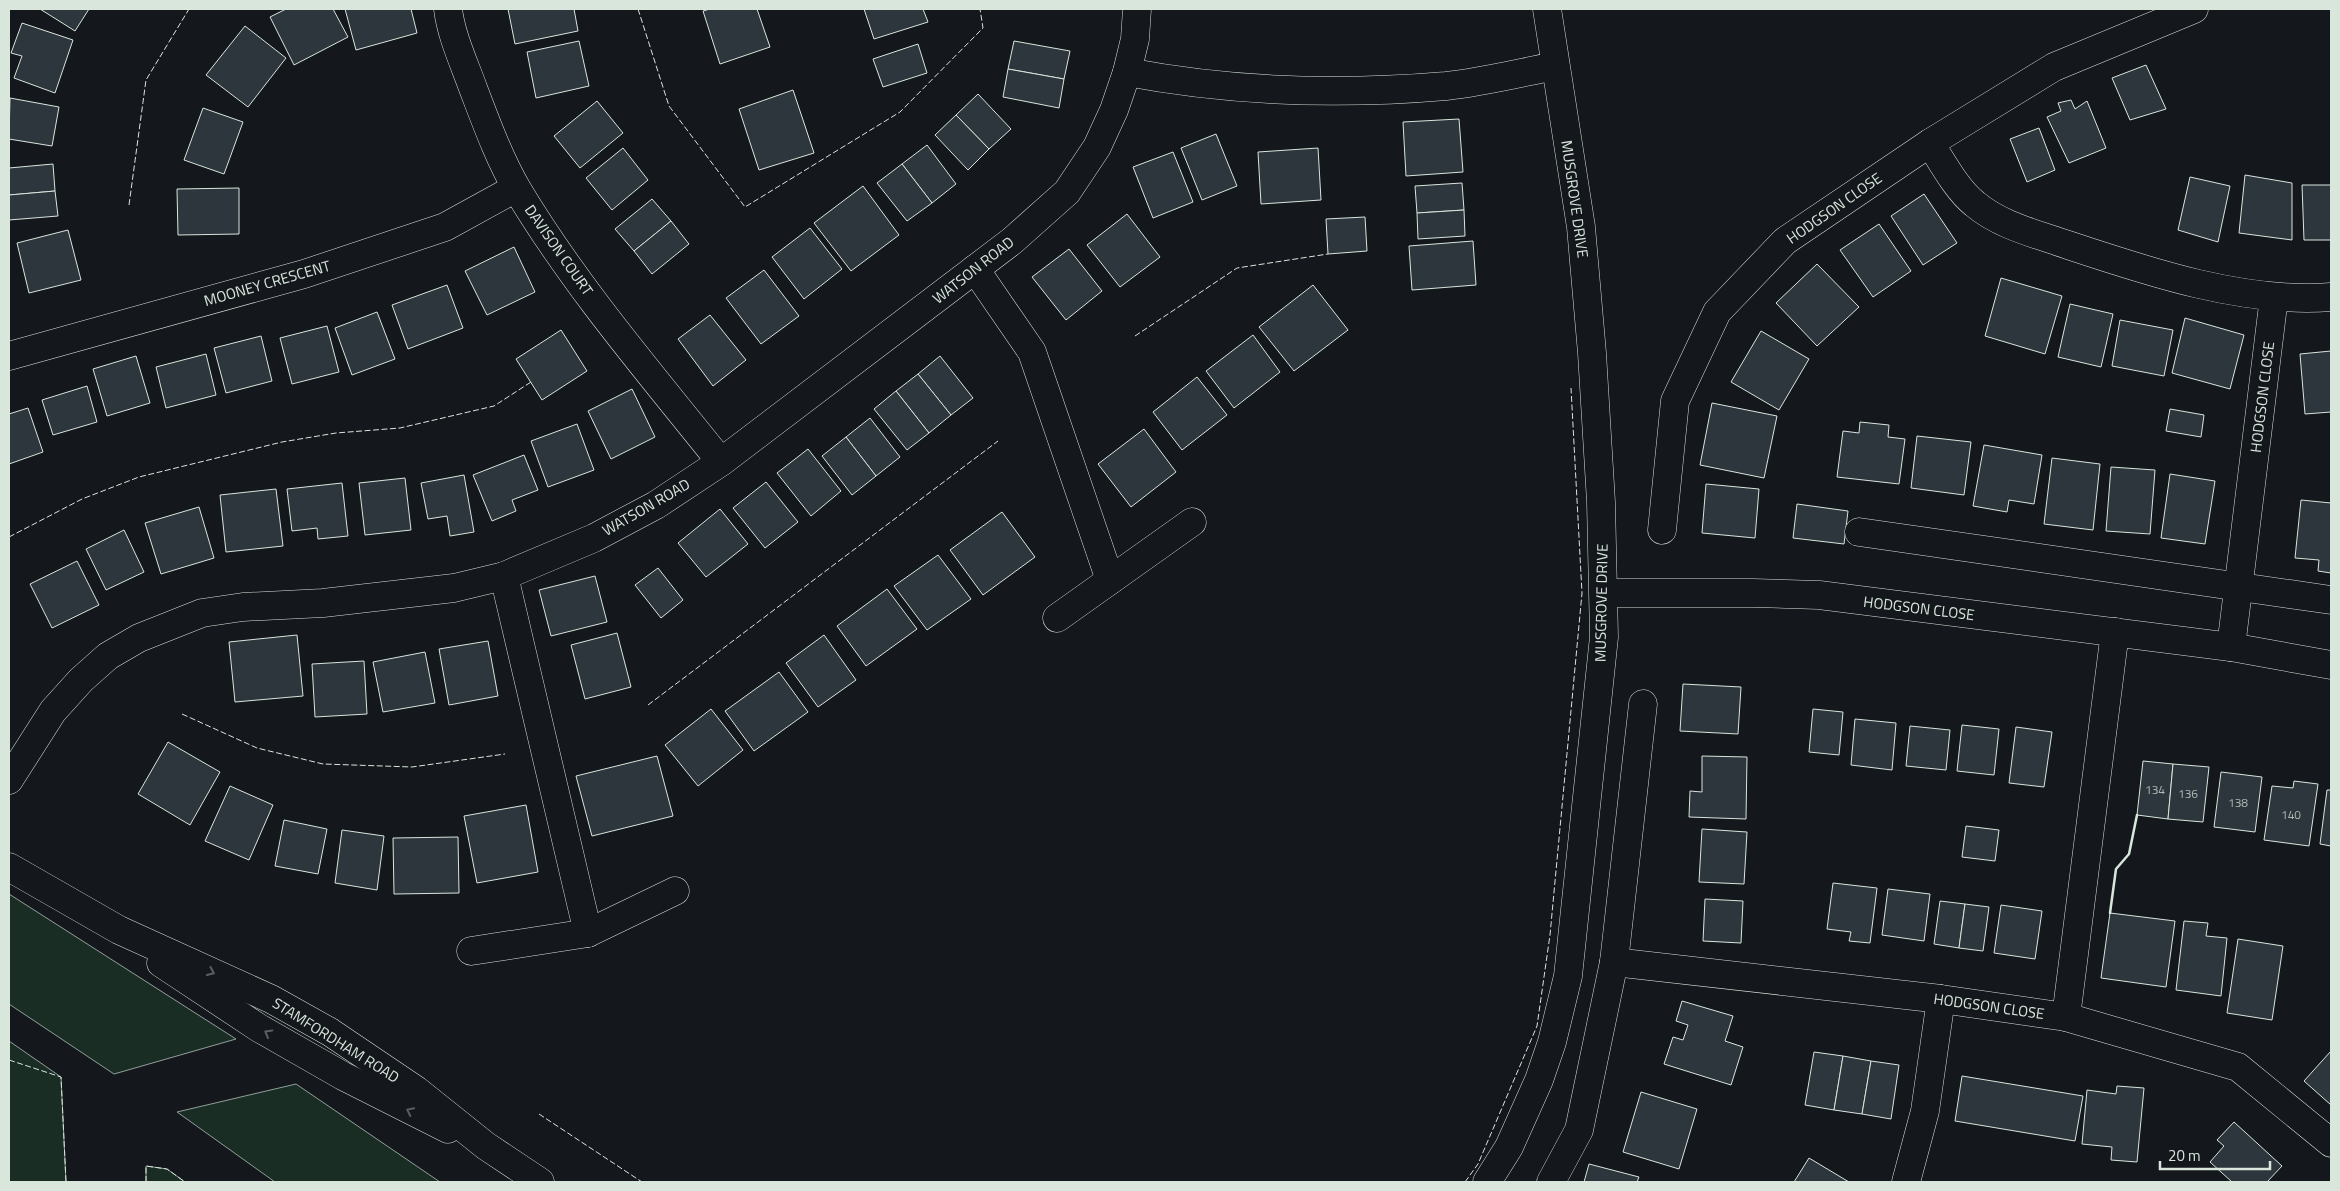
<svg xmlns="http://www.w3.org/2000/svg" width="2340" height="1191" viewBox="0 0 2340 1191" font-family="'Titillium Web',sans-serif">
  <rect width="100%" height="100%" fill="#14181c"/>
  <!-- green -->
  <g fill="#1a2d24" stroke="#939e99">
    <polygon points="9,894 236,1039 114,1074 9,1004"/>
    <polygon points="9,1041 61,1077 66,1182 9,1182"/>
    <polygon points="296,1084 440,1182 275,1182 177,1112"/>
    <polygon points="146,1166 167,1169 185,1182 146,1182"/>
  </g>
  <!-- building -->
  <g fill="#2c363c" stroke="#d8e6dc">
    <polygon points="40,9 89,9 75,31"/>
    <polygon points="286,9 333,9 348,37 294,65 270,17"/>
    <polygon points="345,9 411,9 417,33 356,50"/>
    <polygon points="508,9 574,9 578,31 515,44"/>
    <polygon points="710,9 757,9 770,47 720,64 703,11"/>
    <polygon points="864,9 923,9 928,22 874,39"/>
    <polygon points="22,23 73,40 55,93 14,78 22,56 11,53"/>
    <polygon points="245,26 286,58 248,107 206,75"/>
    <polygon points="579,41 589,86 536,98 527,52"/>
    <polygon points="1014,41 1070,51 1064,79 1008,69"/>
    <polygon points="918,44 927,73 883,87 873,59"/>
    <polygon points="2146,65 2166,109 2130,120 2112,78"/>
    <polygon points="1008,69 1064,79 1059,108 1003,97"/>
    <polygon points="793,90 814,153 759,170 739,109"/>
    <polygon points="978,94 1011,129 989,149 956,115"/>
    <polygon points="10,98 59,107 52,146 9,139"/>
    <polygon points="2071,100 2075,109 2087,101 2106,148 2069,163 2047,117 2061,111 2058,103"/>
    <polygon points="597,101 623,133 580,168 554,136"/>
    <polygon points="203,108 243,122 224,174 184,160"/>
    <polygon points="956,115 989,149 968,170 935,135"/>
    <polygon points="1459,119 1463,172 1406,176 1403,122"/>
    <polygon points="2039,128 2055,170 2027,182 2010,139"/>
    <polygon points="1216,134 1237,186 1202,200 1181,148"/>
    <polygon points="927,145 956,184 932,203 902,164"/>
    <polygon points="623,148 648,180 612,210 586,178"/>
    <polygon points="1318,148 1321,200 1261,204 1258,152"/>
    <polygon points="1173,152 1193,202 1153,218 1133,167"/>
    <polygon points="53,164 55,191 9,195 9,168"/>
    <polygon points="902,164 932,203 907,221 877,183"/>
    <polygon points="2245,175 2292,183 2292,240 2239,233"/>
    <polygon points="2190,177 2230,186 2218,242 2178,230"/>
    <polygon points="1462,183 1464,210 1417,213 1415,186"/>
    <polygon points="2302,185 2331,185 2331,240 2304,240"/>
    <polygon points="863,186 899,235 851,271 814,223"/>
    <polygon points="239,188 239,234 178,235 177,189"/>
    <polygon points="55,191 58,216 9,220 9,195"/>
    <polygon points="1924,194 1957,243 1923,265 1891,216"/>
    <polygon points="652,199 671,221 634,251 615,229"/>
    <polygon points="1464,210 1465,236 1418,239 1417,213"/>
    <polygon points="1127,214 1160,257 1120,287 1087,245"/>
    <polygon points="1365,217 1367,251 1328,254 1326,219"/>
    <polygon points="671,221 689,244 652,274 634,251"/>
    <polygon points="1879,224 1911,271 1873,297 1840,250"/>
    <polygon points="810,228 842,269 804,299 772,257"/>
    <polygon points="68,230 81,280 29,293 17,243"/>
    <polygon points="1473,241 1476,285 1412,290 1409,246"/>
    <polygon points="514,247 535,292 487,315 465,271"/>
    <polygon points="1069,249 1102,291 1066,320 1032,277"/>
    <polygon points="1817,264 1859,307 1817,346 1776,303"/>
    <polygon points="764,270 799,316 761,344 726,298"/>
    <polygon points="2001,278 2062,296 2045,354 1985,336"/>
    <polygon points="447,285 463,328 408,349 392,305"/>
    <polygon points="1313,285 1348,330 1294,371 1259,327"/>
    <polygon points="2070,304 2113,314 2101,367 2058,357"/>
    <polygon points="377,312 395,359 352,375 335,328"/>
    <polygon points="710,315 746,360 713,386 678,339"/>
    <polygon points="2185,318 2244,335 2230,389 2172,373"/>
    <polygon points="2120,320 2173,330 2164,376 2112,366"/>
    <polygon points="327,326 339,372 292,384 280,338"/>
    <polygon points="561,330 587,371 542,400 516,359"/>
    <polygon points="1761,331 1809,359 1779,410 1731,382"/>
    <polygon points="1253,335 1280,372 1234,408 1206,371"/>
    <polygon points="261,336 272,381 226,393 214,348"/>
    <polygon points="2331,351 2331,412 2305,414 2300,354"/>
    <polygon points="206,354 216,395 166,408 156,367"/>
    <polygon points="136,356 150,403 107,416 93,369"/>
    <polygon points="940,356 973,398 951,415 918,374"/>
    <polygon points="918,374 951,415 929,433 896,391"/>
    <polygon points="1197,377 1227,415 1182,450 1153,412"/>
    <polygon points="87,386 97,422 53,435 42,400"/>
    <polygon points="632,389 655,437 611,459 588,411"/>
    <polygon points="896,391 929,433 907,450 874,409"/>
    <polygon points="1712,403 1777,416 1764,478 1700,465"/>
    <polygon points="28,408 43,452 9,464 9,414"/>
    <polygon points="2170,409 2204,415 2201,437 2166,431"/>
    <polygon points="870,418 900,457 876,476 846,437"/>
    <polygon points="1860,422 1889,425 1888,437 1905,439 1899,484 1837,477 1843,431 1859,433"/>
    <polygon points="577,424 594,470 548,487 531,441"/>
    <polygon points="1144,429 1176,472 1131,507 1098,464"/>
    <polygon points="1917,436 1971,442 1964,495 1911,488"/>
    <polygon points="846,437 876,476 852,495 822,456"/>
    <polygon points="1984,445 2042,455 2034,504 2009,500 2007,512 1973,506"/>
    <polygon points="808,449 841,491 811,516 777,473"/>
    <polygon points="524,455 538,490 512,500 516,511 492,521 473,475"/>
    <polygon points="2052,458 2100,464 2093,530 2044,524"/>
    <polygon points="2111,467 2155,470 2150,534 2106,531"/>
    <polygon points="2170,474 2215,481 2205,544 2161,538"/>
    <polygon points="464,475 474,532 450,536 447,516 428,519 421,483"/>
    <polygon points="405,478 411,530 365,535 359,483"/>
    <polygon points="766,482 798,522 765,548 733,508"/>
    <polygon points="342,483 348,536 318,539 317,528 292,531 287,489"/>
    <polygon points="1706,484 1759,489 1755,538 1702,533"/>
    <polygon points="276,489 283,546 226,552 220,495"/>
    <polygon points="2301,500 2331,503 2331,573 2318,571 2319,560 2295,558"/>
    <polygon points="1797,504 1848,511 1844,544 1793,538"/>
    <polygon points="199,507 214,558 161,574 145,523"/>
    <polygon points="720,509 748,544 706,577 678,543"/>
    <polygon points="1002,512 1035,557 983,595 950,550"/>
    <polygon points="124,530 144,572 106,590 86,549"/>
    <polygon points="938,555 971,599 927,630 894,586"/>
    <polygon points="77,561 99,605 52,628 30,584"/>
    <polygon points="658,568 683,600 661,618 635,585"/>
    <polygon points="595,576 607,622 551,636 539,590"/>
    <polygon points="887,589 917,629 866,666 837,626"/>
    <polygon points="617,633 631,687 585,699 571,645"/>
    <polygon points="297,635 303,696 235,702 229,642"/>
    <polygon points="824,635 856,680 818,707 786,663"/>
    <polygon points="488,641 498,696 449,705 439,649"/>
    <polygon points="425,652 435,703 383,712 373,662"/>
    <polygon points="364,661 367,714 315,717 312,664"/>
    <polygon points="779,672 808,712 754,751 725,711"/>
    <polygon points="1683,684 1741,687 1738,734 1680,731"/>
    <polygon points="711,709 743,750 698,786 665,745"/>
    <polygon points="1813,709 1843,712 1839,755 1809,752"/>
    <polygon points="1855,719 1896,723 1892,770 1851,765"/>
    <polygon points="1962,725 1999,729 1994,775 1957,771"/>
    <polygon points="1910,726 1950,730 1946,770 1906,766"/>
    <polygon points="2016,727 2052,732 2044,787 2009,783"/>
    <polygon points="168,742 220,772 190,825 138,794"/>
    <polygon points="657,756 673,816 592,836 576,776"/>
    <polygon points="1702,756 1747,757 1746,819 1689,817 1690,791 1702,792"/>
    <polygon points="2143,761 2173,764 2168,819 2137,815"/>
    <polygon points="2173,764 2209,767 2203,822 2168,819"/>
    <polygon points="2221,772 2262,777 2255,832 2214,827"/>
    <polygon points="2294,781 2318,784 2309,846 2264,840 2272,786 2293,788"/>
    <polygon points="230,786 273,805 249,860 205,841"/>
    <polygon points="2327,790 2331,790 2331,846 2320,844"/>
    <polygon points="526,805 538,872 477,883 464,816"/>
    <polygon points="284,820 327,829 318,874 275,866"/>
    <polygon points="1966,826 1999,830 1995,861 1962,857"/>
    <polygon points="1702,829 1747,832 1744,884 1699,882"/>
    <polygon points="342,830 384,836 377,890 335,883"/>
    <polygon points="458,837 459,893 394,894 393,838"/>
    <polygon points="1833,883 1877,888 1870,943 1849,941 1851,932 1827,929"/>
    <polygon points="1888,889 1930,894 1924,941 1882,935"/>
    <polygon points="1705,899 1743,901 1741,943 1703,941"/>
    <polygon points="1940,901 1965,904 1959,948 1934,944"/>
    <polygon points="1965,904 1989,907 1983,951 1959,948"/>
    <polygon points="2001,905 2042,911 2035,959 1994,953"/>
    <polygon points="2110,913 2175,921 2166,987 2101,978"/>
    <polygon points="2184,921 2208,923 2206,936 2227,938 2221,996 2176,990"/>
    <polygon points="2238,939 2283,946 2272,1020 2227,1013"/>
    <polygon points="1682,1001 1733,1016 1725,1041 1743,1047 1731,1085 1664,1064 1673,1037 1683,1040 1688,1025 1676,1021"/>
    <polygon points="2331,1051 2331,1105 2304,1081"/>
    <polygon points="1814,1052 1843,1056 1834,1110 1805,1105"/>
    <polygon points="1843,1056 1871,1061 1862,1114 1834,1110"/>
    <polygon points="1871,1061 1899,1065 1891,1119 1862,1114"/>
    <polygon points="1962,1076 2083,1096 2075,1141 1955,1121"/>
    <polygon points="2117,1086 2144,1088 2137,1162 2111,1160 2112,1147 2082,1144 2087,1090 2116,1094"/>
    <polygon points="1641,1092 1697,1109 1679,1169 1623,1152"/>
    <polygon points="2234,1122 2282,1166 2267,1182 2232,1182 2210,1162 2224,1146 2217,1140"/>
    <polygon points="1809,1158 1849,1182 1794,1182"/>
    <polygon points="1589,1164 1639,1177 1637,1182 1584,1182"/>
  </g>
  <g fill="none" stroke-linecap="round" stroke-linejoin="round">
    <!-- minor casing -->
    <g stroke="#d8e6dc" stroke-width="29">
      <g id="minor">
        <path d="M448,9c3,26 16,54 25,79 13,34 26,70 44,101 58,97 133,184 204,273"/>
        <path d="M1127,72c105,20 213,23 319,14 37,-4 73,-13 109,-20"/>
        <path d="M1930,143c12,19 27,47 45,61 26,22 62,30 93,41 81,27 177,59 263,52"/>
        <polyline points="975,269 1032,352 1110,580"/>
        <polyline points="9,356 304,274 445,227 516,188"/>
        <polyline points="1662,530 1675,401 1717,312 1785,241 1930,143 2054,67 2194,9"/>
        <polyline points="1859,532 2331,600"/>
        <polyline points="504,576 588,933"/>
        <polyline points="1604,593 1753,593 1819,595 2231,647 2331,665"/>
        <polyline points="1057,618 1192,522"/>
        <polyline points="2231,647 2274,297"/>
        <polyline points="9,780 53,711 81,680 108,656 139,638 202,613 243,607 323,603 454,588 504,576 594,538 656,505 721,462 1012,241 1067,192 1097,147 1114,110 1127,72 1135,39 1137,9"/>
        <polyline points="471,951 588,933 675,891"/>
        <polyline points="1614,962 1941,999 2066,1017 2238,1067 2331,1143"/>
        <polyline points="2066,1017 2115,632"/>
        <polyline points="1487,1182 1509,1147 1539,1080 1552,1042 1568,976 1604,637 1601,502 1592,353 1581,227 1547,9"/>
        <polyline points="1551,1182 1579,1130 1614,962 1643,704"/>
        <polyline points="1906,1182 1925,1111 1941,999"/>
      </g>
    </g>
    <!-- major casing -->
    <g stroke="#d8e6dc" stroke-width="29">
      <g id="major">
        <polyline points="9,867 119,930 271,999 330,1032 416,1090 486,1146 540,1182"/>
        <polyline points="161,963 259,1028 343,1076 448,1129"/>
      </g>
    </g>
    <!-- minor -->
    <use href="#minor" stroke="#14181c" stroke-width="28"/>
    <!-- major -->
    <use href="#major" stroke="#14181c" stroke-width="28"/>
    <!-- fence -->
    <g stroke="#d8e6dc" stroke-width="1" stroke-dasharray="6 2.5" stroke-linecap="butt">
      <polyline points="638,9 669,106 745,207 900,112 983,28 980,9"/>
      <polyline points="129,205 146,80 189,9"/>
      <polyline points="1135,336 1237,268 1328,254"/>
      <polyline points="9,537 82,499 139,477 282,442 336,433 400,428 494,406 531,382"/>
      <polyline points="648,705 998,441"/>
      <polyline points="182,714 257,748 323,764 412,767 505,754"/>
      <polyline points="9,1060 61,1077 66,1182"/>
      <polyline points="539,1114 642,1182"/>
      <polyline points="146,1182 146,1166 167,1169 185,1182"/>
      <polyline points="1465,1182 1478,1164 1537,1026 1550,935 1582,593 1571,388"/>
    </g>
    <!-- wall -->
    <polyline stroke="#d8e6dc" stroke-width="2.5" points="2110,913 2116,869 2129,854 2137,815"/>
  </g>
  <!-- one-way arrows -->
  <defs><path id="oneway-chevron" d="M-2-3.5L2.5 0L-2 3.5" fill="none" stroke-width="1.6" stroke-linecap="round" stroke-linejoin="round" transform="scale(1.25)"/></defs>
  <g stroke="#59605f">
    <use href="#oneway-chevron" transform="translate(211 972) rotate(24)"/>
    <use href="#oneway-chevron" transform="translate(268 1033) rotate(-150)"/>
    <use href="#oneway-chevron" transform="translate(410 1111) rotate(-154)"/>
  </g>
  <g text-anchor="middle" dominant-baseline="central" stroke-width="4" stroke-linejoin="round" paint-order="stroke">
    <!-- number labels -->
    <g font-size="12" fill="#adbab4">
      <text x="2155" y="789">134</text>
      <text x="2188" y="793">136</text>
      <text x="2238" y="802">138</text>
      <text x="2291" y="814">140</text>
    </g>
    <!-- street labels -->
    <g font-size="15" fill="#d8e6dc" stroke="#14181c">
      <text transform="translate(1575 199) rotate(82)">MUSGROVE DRIVE</text>
      <text transform="translate(1834 208) rotate(-35)">HODGSON CLOSE</text>
      <text transform="translate(559 250) rotate(55)">DAVISON COURT</text>
      <text transform="translate(973 270) rotate(-38)">WATSON ROAD</text>
      <text transform="translate(267 283) rotate(-16)">MOONEY CRESCENT</text>
      <text transform="translate(2262 397) rotate(-83)">HODGSON CLOSE</text>
      <text transform="translate(646 507) rotate(-30)">WATSON ROAD</text>
      <text transform="translate(1601 603) rotate(-89)">MUSGROVE DRIVE</text>
      <text transform="translate(1919 608) rotate(7)">HODGSON CLOSE</text>
      <text transform="translate(1989 1006) rotate(8)">HODGSON CLOSE</text>
      <text transform="translate(336 1040) rotate(32)">STAMFORDHAM ROAD</text>
    </g>
  </g>
  <!-- border -->
  <rect width="2340" height="1191" fill="none" stroke="#d8e6dc" stroke-width="20"/>
  <!-- scale -->
  <path d="M2160 1161v8h110v-8" fill="none" stroke="#d8e6dc" stroke-width="2.5"/>
  <text x="2168" y="1161" font-size="15" fill="#d8e6dc" stroke="#14181c" stroke-width="4" paint-order="stroke">20 m</text>
</svg>
